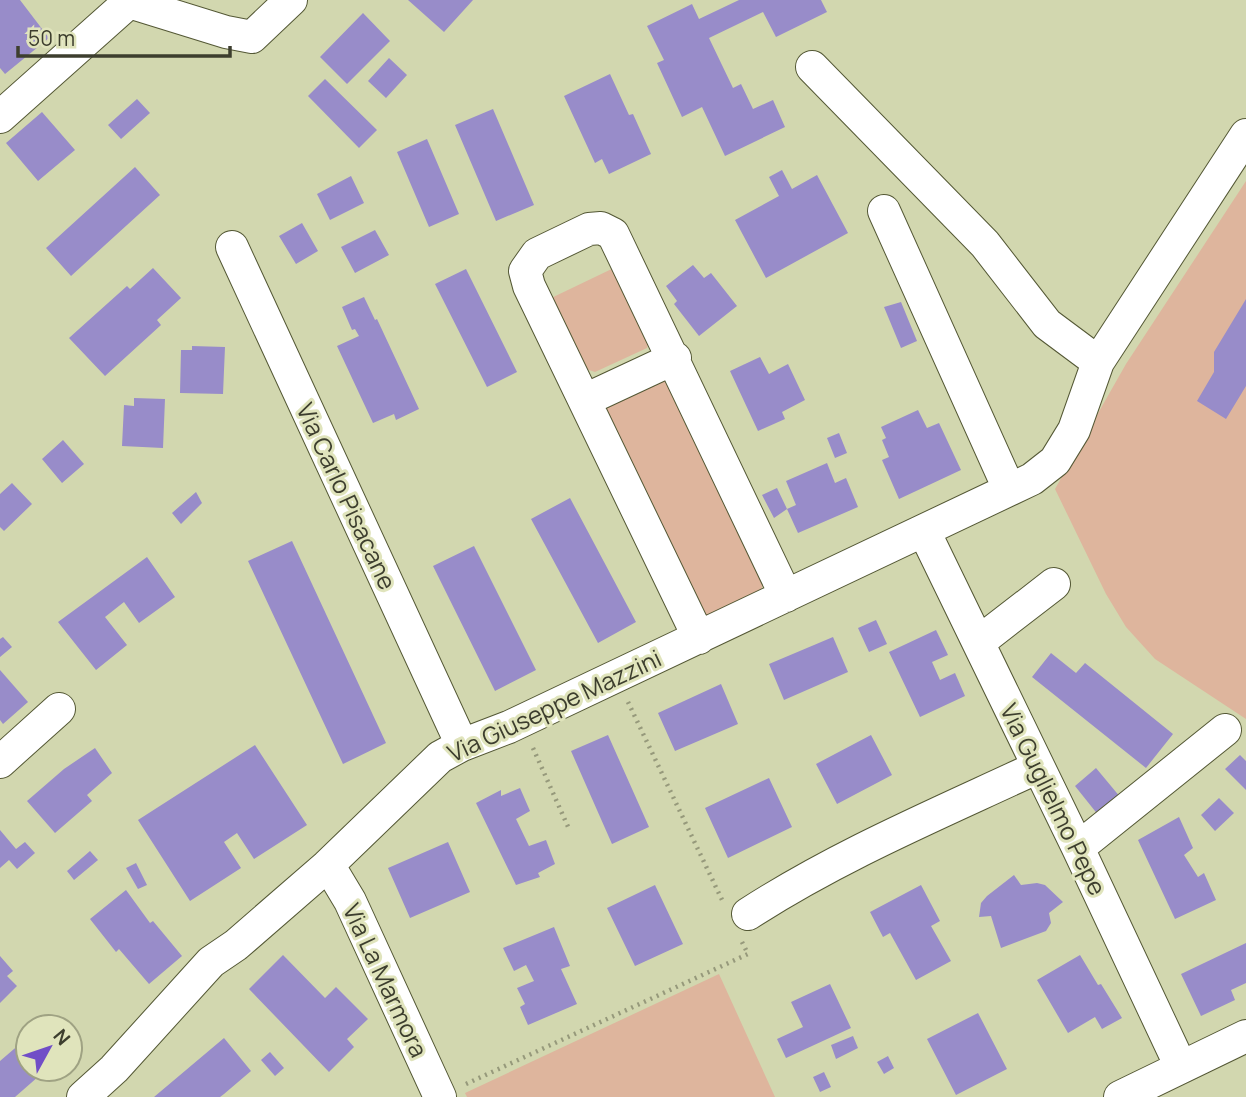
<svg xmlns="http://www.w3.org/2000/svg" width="1246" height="1097" viewBox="0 0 1246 1097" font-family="Manrope,sans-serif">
<rect width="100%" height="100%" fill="#d2d7af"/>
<path fill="#deb59d" d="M1246,181V719L1155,659L1126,627L1106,594L1055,489L1126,364Z
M620,265L652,333L647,348L595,372L577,366L545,301Z
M659,370L678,379L768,572L761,590L706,617L600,410Z
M719,974L775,1097H467L465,1093Z"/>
<path fill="#988cc9" d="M0,0H20L49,38L5,74L0,68Z
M408,0H473L444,32Z
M739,0H821L827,12L776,37L763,12L709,38L733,88L741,84L753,109L773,100L785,127L725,156L702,107L682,117L657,63L664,60L647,26L692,4L699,19Z
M363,13L390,41L347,84L320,57Z
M389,58L407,75L386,98L368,81Z
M610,74L629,115L633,114L651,154L609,174L602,159L595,163L564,96Z
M325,79L377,130L359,148L308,96Z
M137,99L150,113L121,139L108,125Z
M493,109L534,205L496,221L455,125Z
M42,112L75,150L38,181L6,143Z
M427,139L459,214L429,227L397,152Z
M135,167L160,195L71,276L46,248Z
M782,170L792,189L817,175L848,233L766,278L735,220L779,196L769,177Z
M351,176L364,203L330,220L317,194Z
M302,223L318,251L296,264L279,236Z
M375,230L389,255L355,273L341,247Z
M693,265L704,278L711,273L737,306L699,336L674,304L677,301L666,286Z
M153,268L181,298L157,320L161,325L105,376L69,338L127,286L130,289Z
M466,269L517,372L487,387L435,284Z
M364,297L375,320L377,319L419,409L396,420L394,414L373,423L337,346L359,336L355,329L352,330L342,307Z
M1246,299V386L1226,419L1197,401L1214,372V352Z
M901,302L917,341L901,348L884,307Z
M192,346L225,347L223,394L180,393L181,350H192Z
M760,357L769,374L788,364L805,400L782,412L785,419L758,431L730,371Z
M134,398L165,399L163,448L122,446L124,405L134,406Z
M918,410L927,428L939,423L961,470L899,499L882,460L889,457L882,440L886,438L881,427Z
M839,433L847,453L835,458L827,438Z
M63,440L84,464L62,483L42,459Z
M827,463L835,483L846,478L858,507L798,533L787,509L774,518L762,495L777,488L787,509L796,505L786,481Z
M12,483L32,504L4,531L0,527V494Z
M196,492L202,503L181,524L172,513Z
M570,498L636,622L598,643L531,519Z
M292,541L386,743L343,764L248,561Z
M474,546L536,670L495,691L433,566Z
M147,557L175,597L139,623L124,602L105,617L127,645L96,670L58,622Z
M876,620L887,644L869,652L858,628Z
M936,630L948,655L932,662L940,680L955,673L965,696L920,717L889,652Z
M3,637L12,647L0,657V639Z
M833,637L848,672L784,700L769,664Z
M1051,653L1076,673L1085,663L1173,734L1146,768L1032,677Z
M0,670L28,702L3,724L0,720Z
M721,684L738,724L675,751L658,713Z
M608,735L649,827L612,844L571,751Z
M871,735L892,775L837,804L816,764Z
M255,745L307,825L254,859L237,833L224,842L241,868L190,901L138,820Z
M95,748L112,773L87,795L92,801L55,833L27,801L64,769Z
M1240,755L1246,761V790L1225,769Z
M1096,768L1121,798L1099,816L1075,786Z
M769,778L792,827L728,858L705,808Z
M520,788L530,811L516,819L529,846L546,840L555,864L538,873L540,877L516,885L476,803L501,790V796Z
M1219,798L1234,813L1215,831L1201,815Z
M1179,817L1193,848L1184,855L1198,877L1204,873L1216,900L1175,919L1138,840Z
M0,830L16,849L25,842L35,853L17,869L9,860L0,868Z
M448,842L470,892L410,918L388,868Z
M90,851L98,860L74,880L67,871Z
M136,863L147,885L138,889L126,868Z
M1014,875L1021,885L1037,883L1045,885L1063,902L1049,913L1051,923L1046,931L1001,948L991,916L979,917L981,903L987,896Z
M655,885L683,944L635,966L607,908Z
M921,885L940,921L931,926L951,961L916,980L890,933L883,937L870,912Z
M126,890L150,923L153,921L182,956L149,984L119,949L116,952L90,919Z
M554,927L570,966L561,969L577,1004L528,1025L520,1007L525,1004L517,988L534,981L526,965L514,971L503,948Z
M1246,943V983L1231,990L1235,1000L1201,1016L1181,974Z
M283,955L325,998L336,987L368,1019L347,1039L354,1047L329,1072L249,989Z
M1080,955L1098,985L1101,984L1122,1018L1102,1029L1095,1017L1068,1033L1037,980Z
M0,956L13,971L7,976L17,986L0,1003Z
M830,984L851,1028L786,1058L777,1039L803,1027L791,1002Z
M978,1013L1007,1069L956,1095L927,1039Z
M853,1036L858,1048L836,1059L831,1045Z
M28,1037V1069H47L15,1097H0V1061Z
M224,1038L251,1071L224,1094L220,1097H154Z
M270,1052L284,1068L275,1076L261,1060Z
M888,1056L894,1068L884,1074L877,1062Z
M824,1072L831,1087L820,1092L813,1077Z"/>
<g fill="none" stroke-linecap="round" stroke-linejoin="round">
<defs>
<path id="minor" d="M129,2L226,32L252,37L291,0
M812,67L985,244L1047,324L1098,362
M0,117L129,2
M884,211L1009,489
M232,247L462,745
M585,400L675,358
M924,531L1078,848L1181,1067
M699,638L529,286L525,271L537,254L589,229L601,228L613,234L786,596
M977,640L988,635L1054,584
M0,762L59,709
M1078,848L1225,730
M327,866L335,876L350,901L440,1097
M748,914C839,855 940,813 1038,767
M83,1097L114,1069L211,962L236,945L327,866L440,757L462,745L509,727L1032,479L1055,461L1074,430L1098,362L1246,135
M1120,1097L1246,1036"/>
</defs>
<use href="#minor" stroke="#545835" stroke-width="34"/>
<path stroke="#96997b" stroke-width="4.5" stroke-dasharray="2 5" stroke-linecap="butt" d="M628,702L723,902
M533,748L569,829
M466,1084L748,954L742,942"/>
<use href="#minor" stroke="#fff" stroke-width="32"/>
</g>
<g text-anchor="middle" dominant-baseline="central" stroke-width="6" stroke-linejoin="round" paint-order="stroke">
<g font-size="24" fill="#3d3e2e" stroke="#e0e4bc">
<text transform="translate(347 496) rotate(65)">Via Carlo Pisacane</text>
<text transform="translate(554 705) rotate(-25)">Via Giuseppe Mazzini</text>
<text transform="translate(1054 799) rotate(64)">Via Guglielmo Pepe</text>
<text transform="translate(386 980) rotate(65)">Via La Marmora</text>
</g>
</g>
<g transform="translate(49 1048) rotate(50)"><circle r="33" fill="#e0e4bc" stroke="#9fa283" stroke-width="2"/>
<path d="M0-5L12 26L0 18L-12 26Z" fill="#714ec7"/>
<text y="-10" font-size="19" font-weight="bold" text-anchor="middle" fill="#3d3e2e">N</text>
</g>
<path d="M18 46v10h212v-10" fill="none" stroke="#3d3e2e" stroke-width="3.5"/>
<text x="28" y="46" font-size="21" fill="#3d3e2e" stroke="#e0e4bc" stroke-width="5" paint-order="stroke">50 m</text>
</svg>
